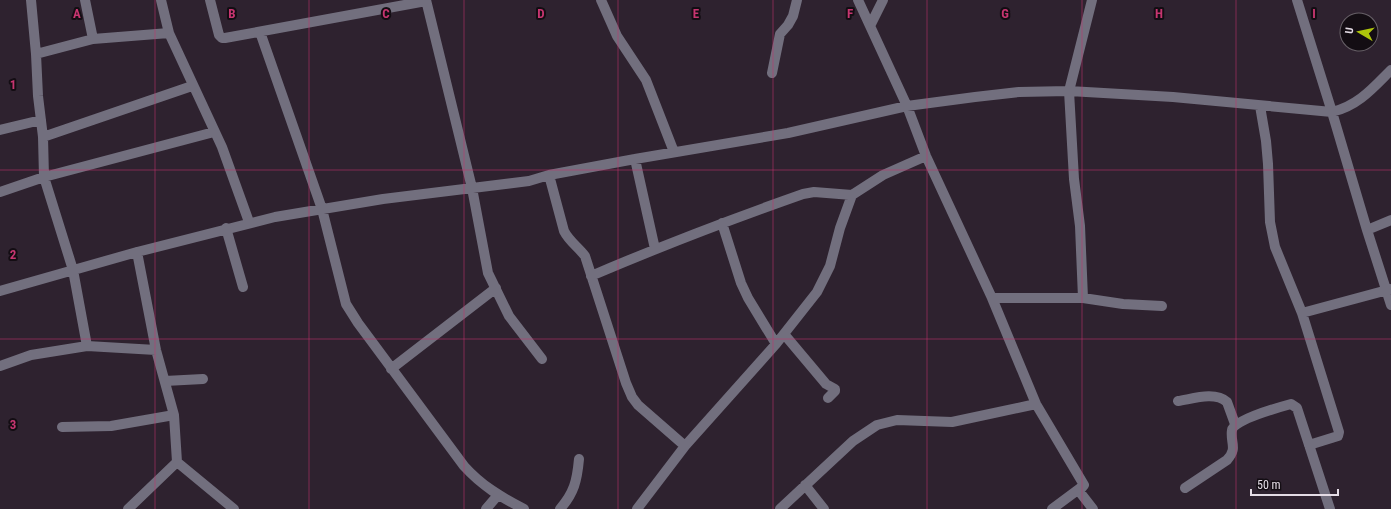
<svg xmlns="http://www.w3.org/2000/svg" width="1391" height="509" viewBox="0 0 1391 509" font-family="'Roboto Condensed',sans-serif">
<rect width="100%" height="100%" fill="#2e222f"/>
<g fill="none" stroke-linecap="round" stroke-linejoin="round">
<path stroke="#726f7e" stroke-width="10" d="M31,0L36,54L38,96L43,137L44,177L73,270L87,346
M85,0L93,39
M161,0L169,33L222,147L249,222
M210,0L219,35L222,38H225L426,1
M426,0L472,188L488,273L509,316L542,359
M601,0L617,36L646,80L674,152
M858,0L907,106L926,156L992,298L1036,404L1084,485L1079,491L1093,509
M1297,0L1332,112L1367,230L1391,305
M870,26L883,0
M260,32L322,209L346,304L358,323L464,466C482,486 501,497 524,509
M36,54L93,39L169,33
M772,73L780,34L788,25L793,16L797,0
M1260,106L1266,141L1268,164L1270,222L1275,247L1302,313L1339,432L1338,436L1309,445
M0,130L41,120
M43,137L192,86
M635,159L655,249
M549,175L564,231C569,241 578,247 585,256L626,383L632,397L638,405L685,446
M0,192L44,177L214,132
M722,223L741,283L748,298L776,344
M226,228L243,287
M1367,230L1391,220
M591,276C661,246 732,219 803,194L814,192L852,195
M0,291L137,252L275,217L383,199L529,181L549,175L635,159L788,133L907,106L975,97L1019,92L1069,91L1173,97L1332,112C1358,106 1373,88 1391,70
M992,298H1083L1123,304L1162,306
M1083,298L1080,226L1074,179L1069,91L1092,0
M1302,313L1391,289
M784,334L826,384L835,389V391L828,398
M0,366L31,355L87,346L156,350
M391,369L496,288
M165,381L203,379
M1178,401C1192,399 1215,391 1227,402L1235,424
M62,427L111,426L174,415
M177,462L234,509
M805,485L824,509
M1185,488L1227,460C1238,448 1230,443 1232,430C1233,420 1280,407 1291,404L1297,408L1330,509
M128,509L177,462L174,415L156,350L137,252
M486,509L498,495
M560,509C574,493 577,481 579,459
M637,509L685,446L776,344L817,292L830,266L840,228L852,195L883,175L926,156
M780,509L853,441L877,425L897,420L952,422L1036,404
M1052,509L1083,486"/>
</g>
<path fill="none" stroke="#c73570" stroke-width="1" stroke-opacity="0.55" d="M155,0V509M309,0V509M464,0V509M618,0V509M773,0V509M927,0V509M1082,0V509M1236,0V509M0,170H1391M0,339H1391"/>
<g font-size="13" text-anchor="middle" font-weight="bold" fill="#c73570" stroke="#130d13" stroke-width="4" stroke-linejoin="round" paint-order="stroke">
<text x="77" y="18">A</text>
<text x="232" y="18">B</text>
<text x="386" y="18">C</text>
<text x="541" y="18">D</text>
<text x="696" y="18">E</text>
<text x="850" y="18">F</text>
<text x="1005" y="18">G</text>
<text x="1159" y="18">H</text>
<text x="1314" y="18">I</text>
<text x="13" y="89">1</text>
<text x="13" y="259">2</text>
<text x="13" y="429">3</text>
</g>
<g transform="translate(1359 32) rotate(279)"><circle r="19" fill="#130d13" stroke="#676067"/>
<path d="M0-3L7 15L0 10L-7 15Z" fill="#aec60b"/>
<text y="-6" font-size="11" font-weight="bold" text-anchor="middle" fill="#e4dce5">U</text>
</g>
<path d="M1251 489v6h87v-6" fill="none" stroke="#e4dce5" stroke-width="2"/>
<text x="1257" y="489" font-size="12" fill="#e4dce5" stroke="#130d13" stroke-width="3" paint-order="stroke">50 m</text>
</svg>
